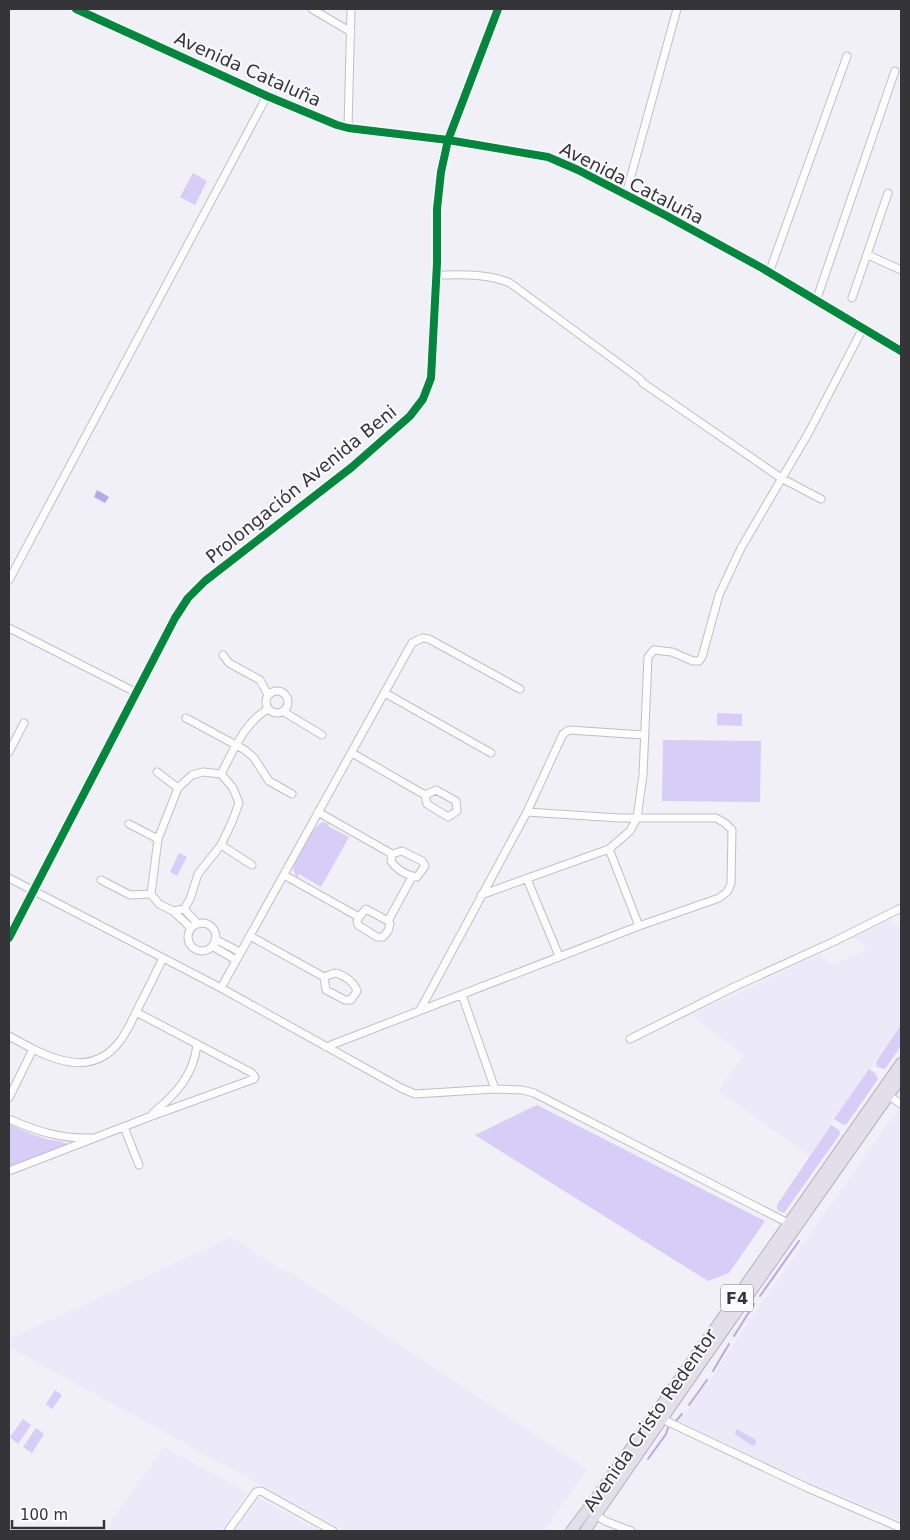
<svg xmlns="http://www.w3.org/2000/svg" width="910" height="1540" viewBox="0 0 910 1540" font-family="'DejaVu Sans',sans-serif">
<rect width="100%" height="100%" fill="#f0f0f6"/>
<path fill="#ece9f8" d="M889,920L901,928V1025L834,1119L810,1156L718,1091L744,1055L691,1015L820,954L832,965L867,949L853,937Z
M901,1102V1521L810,1483L679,1422L717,1370L747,1324L898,1109Z
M232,1237L282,1270L294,1275L587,1469L544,1531H345L9,1347V1339Z
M164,1447L248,1493L221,1531H104Z
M257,1498L260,1499L320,1531H234Z"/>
<path fill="#d7cdf7" d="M193,173L207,181L195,205L180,197Z
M717,713L742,714V726L717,725Z
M663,740L761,741L760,802L662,801Z
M323,822L329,824L328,826L349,837L321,887L299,874L297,878L293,870C295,859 312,826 323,822Z
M179,853L187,857L177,876L170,872Z
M901,1025V1046L885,1069L877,1067L876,1062Z
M869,1069L875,1073L878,1079L846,1125L842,1124L834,1119Z
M537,1105L765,1221L729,1273L708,1281L475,1135Z
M9,1124C21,1130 33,1135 46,1139C54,1141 63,1140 69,1145L9,1169Z
M831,1125L839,1130L840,1134L784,1213L777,1210V1205Z
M55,1390L62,1395L52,1409L46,1404Z
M23,1419L31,1425L18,1444L10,1437Z
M36,1428L44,1434L32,1453L23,1447Z
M737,1429L756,1440V1444L753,1446L736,1435L735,1433Z"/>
<path fill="#b9a8e7" d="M97,490L109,497L105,503L94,497Z"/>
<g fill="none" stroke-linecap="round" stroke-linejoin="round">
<path stroke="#b9a8e7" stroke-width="2" d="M760,1296L799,1241
M734,1336L754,1304
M713,1371L729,1344
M689,1405L707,1380
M676,1421L682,1414
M648,1459L666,1434L668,1428"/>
<defs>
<path id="minor" d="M76,9L267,96L337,125L348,128L448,140L548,157L578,170L665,215L762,268L901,351
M312,9L351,32
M348,128L351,9
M626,194L677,9
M868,255L901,270
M769,273L847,56
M436,275C462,275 487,273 510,283L640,379L643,383L781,478L821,499
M852,298L888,193
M816,301L895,71
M9,580L267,96
M9,628L137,693
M223,655L229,663L260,680L268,695
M266 702a11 11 0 1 1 22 0a11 11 0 1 1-22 0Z
M385,693L491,753
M284,712L322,735
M186,718L245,750L254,758L269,781L292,794
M9,752L24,723
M352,753L425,795L427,804L448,817L457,811L456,801L436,790L425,795
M157,772L178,788
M318,812L392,854L402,851L422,861L425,866L417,877C407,876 396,869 391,861L392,854
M129,824L158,839
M221,845L252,865
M609,849L639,926
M284,875L359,917L357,921L358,925L377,937H383L388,931L390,924L388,921L412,877
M9,878L221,988L401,1088L415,1094L495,1089L522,1090L534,1093L790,1224
M527,879L559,956
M101,880L130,895L151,894
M481,895L609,849L630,831L637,818L643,775L648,657L654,650L672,652L693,661H699L702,657L719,595L741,548L809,432L863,328
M184,909L198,924
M173,911L184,909L190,899L198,874L221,845L232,822L239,803L233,788L221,774
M359,917L366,909L388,921
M188 937a14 14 0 1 1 28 0a14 14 0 1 1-28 0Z
M191,928L173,911L159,904L151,894L158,839L178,788L192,775L203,772L221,774C233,751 245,722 268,709
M250,936L324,977L326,990L345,1000H351L357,991C355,983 344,975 336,973C332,973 328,976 324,977
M9,938L175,618L188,598L205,581L352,467L410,416L423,399L431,378L437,263V209L441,172L448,140L498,9
M215,939L240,952
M212,946L236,960
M221,988L412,643L422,638L429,639L520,689
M462,995L495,1089
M420,1010L527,812L563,734L569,730L644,735
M9,1036L33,1049
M630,1039L734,987L835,941L901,908
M326,1047L639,926L719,898L727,892L731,884L732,830L725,823L716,818H619L527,812
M889,1096L901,1104
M9,1098L33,1049C63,1064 96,1073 120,1041C126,1033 131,1023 135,1014C145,995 154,977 163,958
M153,1113C176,1094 194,1075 197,1044
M9,1119C36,1131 61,1139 91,1138
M124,1127L139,1165
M9,1171L149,1117L254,1079L255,1077L252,1073L136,1012
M662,1419L808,1488L901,1528
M596,1515L605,1521L631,1531
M228,1531L256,1492L261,1491L333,1531"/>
<path id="highway" d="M571,1531L596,1498L901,1063
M585,1531L703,1360L901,1078"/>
</defs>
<use href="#minor" stroke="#c0bfc4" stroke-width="9"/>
<use href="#highway" stroke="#b5b2c0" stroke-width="12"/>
<use href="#minor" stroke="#fdfdfe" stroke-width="7"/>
<use href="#highway" stroke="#e2dfea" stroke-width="10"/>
<defs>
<path id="cycleway" d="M76,9L267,96L337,125L348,128L448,140L548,157L578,170L665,215L762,268L901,351
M9,938L175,618L188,598L205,581L352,467L410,416L423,399L431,378L437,263V209L441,172L448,140L498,9"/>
</defs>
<use href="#cycleway" stroke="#fbfbfd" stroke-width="11"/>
<use href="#cycleway" stroke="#00873e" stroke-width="8"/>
</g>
<g text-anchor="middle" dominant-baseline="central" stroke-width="4" stroke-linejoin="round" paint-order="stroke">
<rect fill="#fbfbfd" stroke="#707074" stroke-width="1" x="721" y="1284.5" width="32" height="27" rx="4"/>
<g font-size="16" font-weight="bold" fill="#353439">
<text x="737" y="1298">F4</text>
</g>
<g font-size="18" fill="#353439" stroke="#fbfbfd">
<text transform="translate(248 69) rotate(24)">Avenida Cataluña</text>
<text transform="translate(632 183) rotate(27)">Avenida Cataluña</text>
<text transform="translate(301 484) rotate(-39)">Prolongación Avenida Beni</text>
<text transform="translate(650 1420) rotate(-55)">Avenida Cristo Redentor</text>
</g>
</g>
<rect width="910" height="1540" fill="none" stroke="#353439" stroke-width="20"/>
<path d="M12 1520v8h92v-8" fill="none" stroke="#353439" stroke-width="2.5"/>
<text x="20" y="1520" font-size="15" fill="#353439" stroke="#fbfbfd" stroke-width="4" paint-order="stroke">100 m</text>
</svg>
